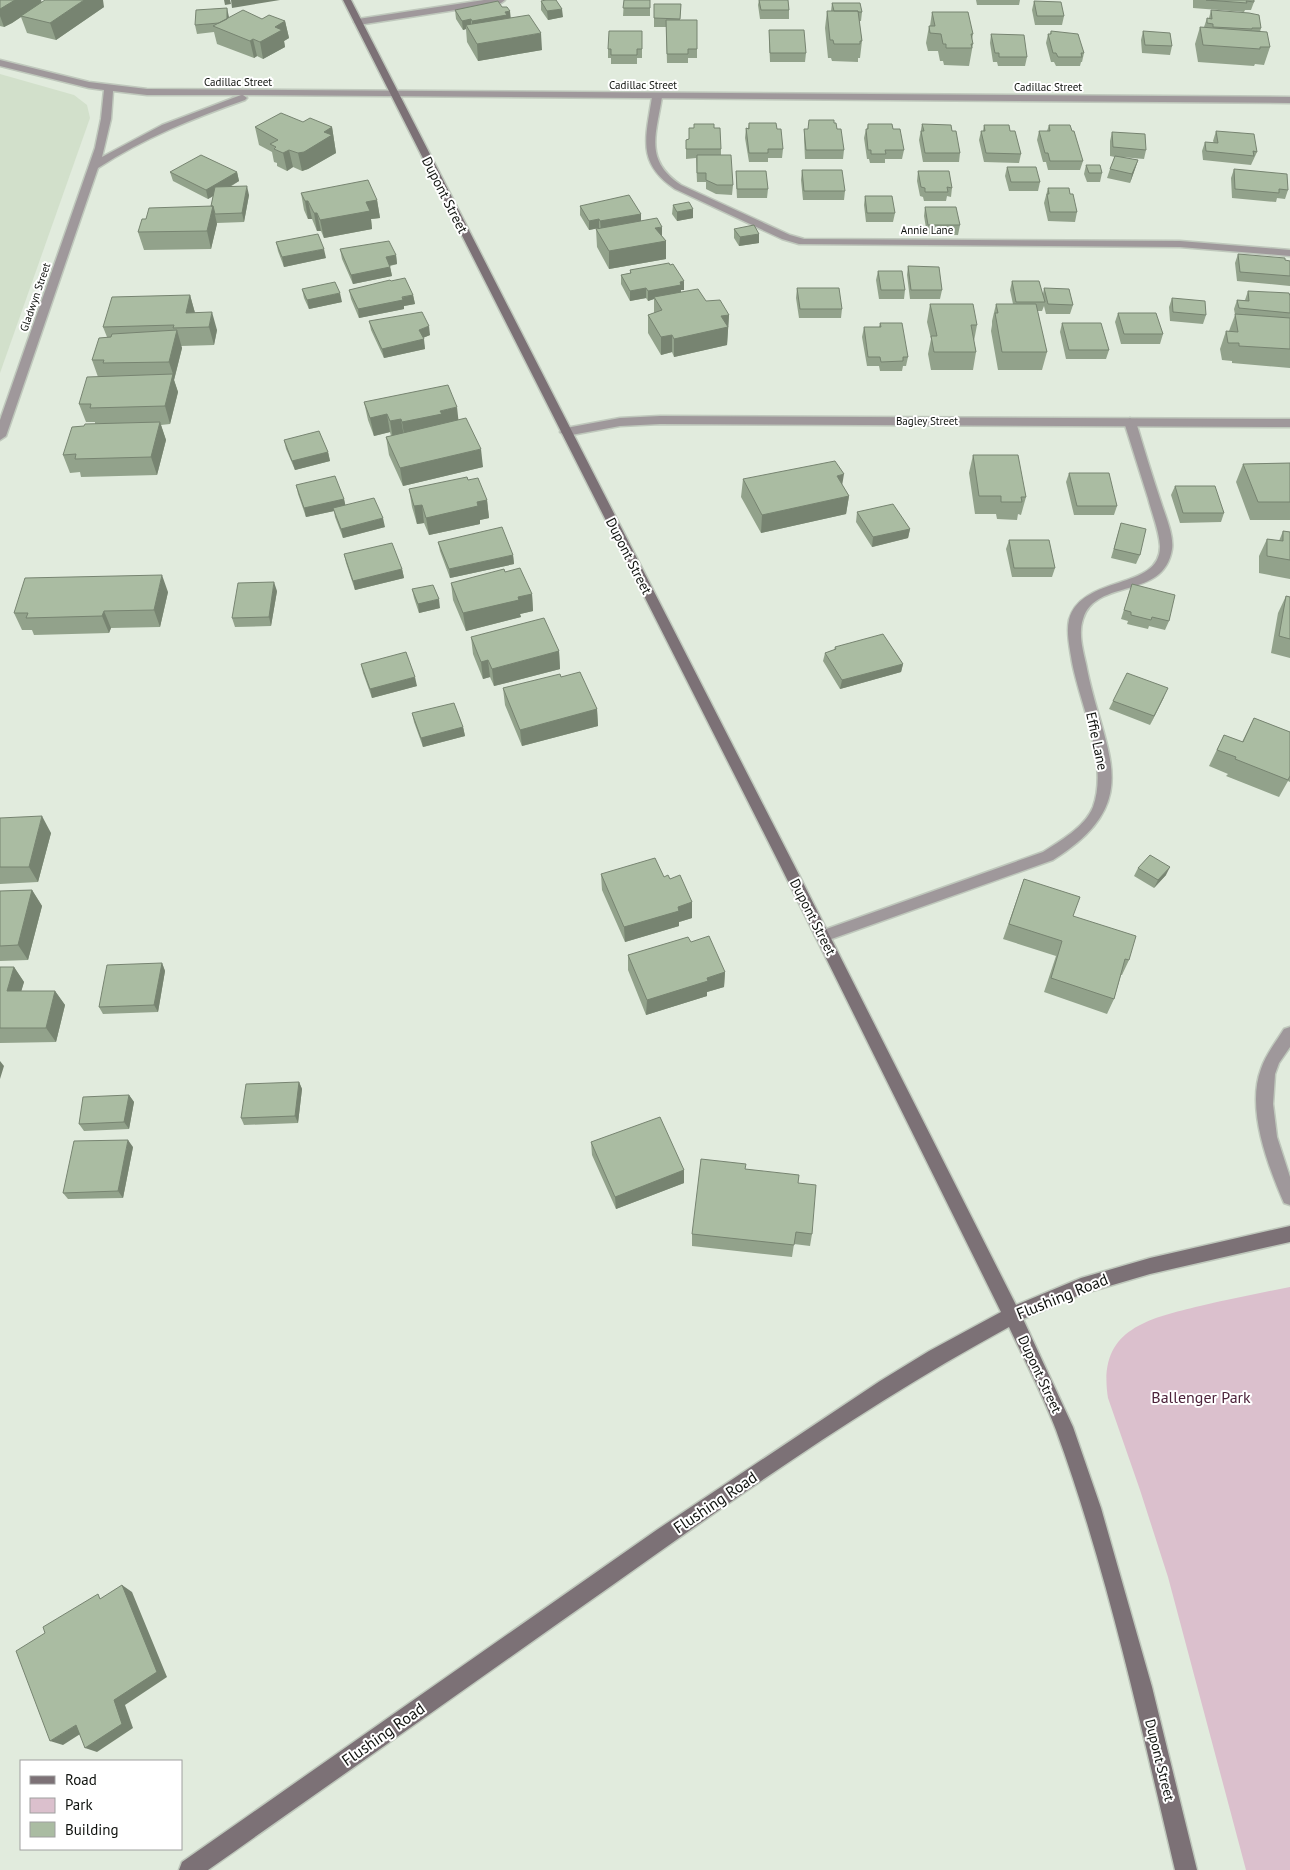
<svg xmlns="http://www.w3.org/2000/svg" width="1290" height="1870" viewBox="0 0 1290 1870" font-family="'PT Sans',sans-serif">
<rect width="100%" height="100%" fill="#e1ebdd"/>
<path fill="#d2e0cb" d="M0,74L74,95L87,105L90,118L0,373Z"/>
<path fill="#dbc0cd" d="M1290,1287V1870H1246L1168,1577L1140,1490L1108,1398C1097,1330 1146,1319 1200,1306C1230,1299 1260,1293 1290,1287Z"/>
<g fill="none" stroke-linecap="round" stroke-linejoin="round">
<defs>
<path id="lane" d="M484,0H505L501,3L358,25L354,22L358,19Z
M657,94L662,97C656,135 644,160 681,185L790,235L804,239L1180,241L1290,250V256L1180,247L799,244L782,239L675,189C636,163 646,137 652,97Z
M1130,418L1136,422C1144,449 1152,475 1161,502C1165,515 1174,535 1172,549C1164,601 1096,577 1083,619C1078,633 1083,651 1086,664C1102,751 1149,800 1053,860L823,942L818,940L815,936L818,932L1043,852C1060,841 1085,827 1093,807C1109,763 1080,705 1072,662C1070,649 1066,633 1069,620C1081,574 1161,591 1160,546C1159,530 1152,514 1148,498C1140,473 1132,447 1124,422Z"/>
<path id="street" d="M0,60L89,82L147,89L1290,97V103L243,95L247,98L245,100C194,118 144,138 98,168L6,436L0,440V420L95,148L101,119L104,90L89,88L0,66ZM113,91L147,95H241L162,125L102,157L111,119Z
M660,416L1290,419V427L660,424L620,426L566,436L560,432L566,428L620,418Z
M1290,1027V1047L1279,1063L1275,1074L1273,1104L1277,1137L1290,1177V1205L1284,1203C1268,1166 1246,1109 1261,1069C1266,1054 1276,1042 1284,1029Z"/>
<path id="secondary" d="M343,0H351L793,863L1016,1305L1081,1278L1150,1258L1290,1226V1242L1150,1274L1082,1294L1023,1319L1073,1427L1101,1508L1152,1687L1197,1870H1175C1140,1723 1108,1573 1056,1430C1043,1395 1025,1361 1009,1327C871,1402 742,1493 614,1584C479,1679 343,1775 208,1870H179L182,1862L658,1529L880,1381L929,1351L1001,1312L779,863Z"/>
</defs>
<use href="#lane" stroke="#bfc8bc" stroke-width="3"/>
<use href="#street" stroke="#bfc8bc" stroke-width="3"/>
<use href="#secondary" stroke="#bfc8bc" stroke-width="3"/>
<use href="#lane" fill="#9f989b" fill-rule="evenodd"/>
<use href="#street" fill="#9f989b" fill-rule="evenodd"/>
<use href="#secondary" fill="#7c7176" fill-rule="evenodd"/>
</g>
<path fill="#92a28b" d="M0,0H41V2L104,7L56,40L27,33L21,17L12,23L4,27L0,26Z
M624,0H650V16H623Z
M759,0H788L789,10V19H760L758,5Z
M976,0H1020L1019,5H977Z
M1193,0H1254V2L1251,10H1245L1244,12L1193,8Z
M541,1L563,17L548,20L541,10Z
M1034,1L1064,16L1062,25H1035L1032,10Z
M832,3L862,12L861,21H859L862,41L860,58H858V62L832,61L831,58H828L825,28L827,11H831Z
M654,4H681L680,20H697V58H688V63H667L666,27H654Z
M502,7L510,11V18L542,50L478,61L467,42L466,29L463,30L456,19L455,10Z
M1211,10L1261,28L1260,32L1270,47L1264,65L1255,64L1254,66L1198,62L1195,44L1200,27H1204L1207,18H1209Z
M932,12L973,34L972,40L973,44L969,66L944,65L943,61H940L938,51H928L926,43L929,26H930Z
M262,19L285,21L289,38L284,41L285,47L263,59L257,56L254,58L217,44L214,32L197,34L195,25Z
M769,30L806,53L805,62H770L769,39Z
M642,31V58H637V64H611V58H608V49Z
M1051,31L1084,53L1082,62H1081L1080,66H1056L1054,62H1051L1046,43L1048,34H1050Z
M1143,31L1172,46L1170,55L1142,53L1141,40Z
M991,34L1027,57L1025,66H998L997,62H993L990,43Z
M303,122L332,127L336,153L308,169L302,171L293,167L287,171L277,166V163L274,162L272,152L259,145L255,127Z
M749,123L777,129L783,149L782,158H768V162H749L745,138L746,128L748,129Z
M834,123L844,150L843,159H805L804,138V129H808Z
M868,124L893,129L904,150L902,159H885V163H870L869,159H867L864,138L866,129H867Z
M922,124L952,131L960,153L959,162H923L919,140Z
M984,125L1010,131L1021,154L1019,163L984,162L979,140L981,131H983Z
M1049,125L1083,161L1080,170H1048L1046,162H1043L1037,140L1039,131H1047Z
M714,128L721,149V155L733,185L732,195L716,194L706,189V182H697L696,158L686,159V140L689,139Z
M1216,131L1257,152L1251,165L1203,160L1202,151L1205,142L1214,143L1213,141Z
M1112,132L1146,150L1144,159L1121,157L1138,160L1135,169L1130,183L1107,178L1110,169L1115,157L1110,156V141Z
M1086,165L1102,173L1100,182H1087L1084,174Z
M1007,167L1040,182L1038,191H1009L1005,176Z
M1234,169L1288,190L1285,199L1277,198L1276,202L1232,198L1231,178Z
M802,170L845,191L844,200H803L801,180Z
M736,171L768,189L767,198H737L736,180Z
M918,171L952,188L951,197L947,196L946,201H924L923,197L920,196L917,181Z
M170,172H237L239,181L230,187L249,195L244,222L217,223L211,249L144,250L138,232L146,219L211,206L213,196L208,199L173,181Z
M1048,188L1070,194L1077,212L1075,222L1048,221L1044,203Z
M301,193L377,200L380,218L371,219L372,229L324,238L321,231H317L312,219H308L304,210Z
M865,196L895,213L893,222H866L864,205Z
M673,205L693,218L677,221L672,214Z
M580,206L641,214V221L662,236L666,241V259L609,269L597,247L596,229L599,228L589,230L580,215Z
M925,207L960,225L958,235L927,234L924,216Z
M734,229L759,234V243L739,246L734,238Z
M276,242L326,258L284,267L278,251Z
M340,249L396,255L397,264L390,266L392,276L353,284L342,259Z
M1238,254L1290,261V286L1237,281L1235,263Z
M908,266L942,290L940,299H910L907,275Z
M630,270L684,290H681V292L706,301L729,315L727,345L674,357L672,352L661,355L648,333V315L654,313V299L648,301L646,298L630,301L621,284V275L630,273Z
M878,271L905,290L904,299H879L876,280Z
M391,281L413,295L415,304L404,306V309L359,318L351,299L349,290Z
M1012,281L1043,294L1044,288L1073,305L1070,314H1046L1044,306L1042,311H1037L1047,352L1042,370H998L991,331L992,325V321L996,304H1013L1010,290Z
M797,288L842,309L841,318H799L796,298Z
M302,289L342,302L309,309L304,298Z
M1248,291L1290,296V368L1232,363V361L1222,360L1220,349L1226,331H1229L1235,315L1234,309L1237,300H1245Z
M190,295L195,313L217,330L214,345L181,346L182,348L174,380L178,392L170,424L161,425L166,440L157,475L81,477L80,472L70,473L63,455L84,426L95,424V422H86L79,404L98,377L92,360L107,337L103,327Z
M1172,298L1206,315L1203,324L1170,321L1169,307Z
M930,304L977,325L974,341L976,352L973,370H931L928,354L931,339L927,322Z
M1118,313L1163,334L1160,344H1121L1115,322Z
M369,321L430,335L423,338L425,349L384,358L371,330Z
M880,323L908,357L906,366H903L902,371H880L879,366H867L862,337L864,327H879Z
M1062,323L1109,350L1106,359H1066L1060,332Z
M364,402L459,420L483,467L403,486L389,455L386,437L391,436L390,432L374,436L368,420Z
M284,440L328,452L330,461L295,470L286,449Z
M973,455L1026,497L1021,515L1018,514L1017,520L997,519L996,514H975L969,473Z
M1290,463V520H1250L1236,482L1243,464Z
M1069,473L1117,506L1114,515H1074L1066,482Z
M743,479L842,485L849,496L846,514L761,533L741,497Z
M468,480L487,500L489,518L480,520V524L429,535L424,523L417,524L412,507L409,489Z
M296,485L344,499L345,505L385,527L343,538L335,517L334,511L306,517L298,494Z
M1175,486L1224,513L1221,522L1180,523L1171,495Z
M857,512L910,529L908,538L872,547L856,522Z
M1121,523L1140,555L1136,564L1111,558Z
M1283,531L1290,532V579L1259,573V556L1267,539L1279,541Z
M1009,540L1055,568L1052,577H1012L1006,549Z
M438,542L513,555L514,564L450,578L440,551Z
M344,554L402,569L404,578L355,590L346,563Z
M505,572L532,594L533,611L520,614L521,617L466,631L453,600L451,583Z
M1132,584L1169,621L1165,630L1149,626L1148,629L1127,624L1128,621L1121,619Z
M412,589L440,608L419,613L414,598Z
M277,591L271,626L235,627L232,618Z
M168,592L160,627L111,628L109,633L34,635L32,630H22L14,613Z
M1286,596L1290,597V658L1271,653L1278,613Z
M471,637L559,651L560,669L494,686L490,677L483,679L473,654Z
M835,647L903,664L901,672L840,689L823,661L825,653L834,650Z
M361,664L417,686L372,698L363,673Z
M561,677L597,709L598,726L522,746L505,705L503,688Z
M1164,697L1150,725L1109,709L1113,701Z
M412,713L463,727L465,736L423,747L414,722Z
M1254,718L1290,732V782L1288,781L1279,797L1226,776L1228,774L1209,766L1224,735L1242,742Z
M0,818L51,833L38,882L0,884Z
M1138,868L1166,875L1154,888L1134,876Z
M601,874L664,877L670,879L692,902V918L679,922V926L625,942L602,890Z
M1024,879L1073,916L1129,960L1122,975H1121L1114,999L1107,1014L1044,992L1056,956L1003,939Z
M32,890L42,906L28,960L0,961V891Z
M691,942L725,972L724,987L707,992V996L646,1015L628,970V955Z
M162,963L165,971L158,1012L103,1014L99,1007Z
M0,967H14L24,982L21,991H55L65,1005L56,1042L0,1043Z
M299,1082L302,1089L298,1123L244,1125L241,1118Z
M129,1095L134,1102L129,1129L84,1131L79,1124Z
M591,1142L684,1170V1183L616,1209L592,1155Z
M133,1147L123,1198L68,1199L63,1193Z
M745,1169L798,1183L812,1234L810,1246L794,1244L792,1257L692,1246V1234Z"/>
<path fill="#778471" d="M15,0H41L42,3L12,23L4,27L0,16V9Z
M84,0H103L104,7L56,40L50,23Z
M224,0H230L231,4L225,5Z
M231,0H280L232,8Z
M227,8L229,17V31L227,23Z
M562,9L563,17L548,20L547,11Z
M510,11L511,20L472,30V21Z
M471,19V28L466,25V29L463,30L462,21Z
M285,21L289,38L284,41L285,47L263,59L260,42L275,27Z
M541,33L542,50L478,61L477,44Z
M253,39L257,56L254,58L250,41Z
M332,127L336,153L308,169L302,171L298,153L324,132Z
M289,150L293,167L287,171L283,153Z
M1138,160L1135,169L1130,183L1132,174Z
M237,172L239,181L208,199L206,190Z
M247,186L249,195L244,222L242,213Z
M377,200L380,218L371,219L372,229L324,238L320,220L366,202Z
M305,201H308L312,219H308Z
M213,206L217,224L211,249L207,231Z
M693,209V218L677,221V212Z
M314,213H317L321,231H317Z
M641,214V223L601,230L600,221Z
M599,219V228L589,230V221Z
M662,227V241H666V259L609,269V251L655,228Z
M759,234V243L739,246L740,237Z
M324,249L326,258L284,267L282,257Z
M396,255L397,264L387,266L386,257Z
M390,267L392,276L353,284L351,275Z
M684,281V290H681V294L654,297V299L648,301V291Z
M646,288V298L630,301V291Z
M340,293L342,302L309,309L307,300Z
M190,295L195,313H186Z
M413,295L415,304L404,306V309L359,318L358,309Z
M212,312L217,330L214,345L209,327Z
M729,315L727,345L674,357V339L721,316Z
M429,326L430,335L420,339L419,330Z
M177,330L182,348L174,380L178,392L170,424L165,406L173,374L169,362Z
M672,335V352L661,355V337Z
M424,339L425,349L384,358L382,349Z
M457,407L459,425L405,440L402,422L440,411Z
M387,414L390,432L374,436L370,418Z
M401,419L404,437L393,439L390,421Z
M160,422L166,440L157,475L151,457Z
M481,449L483,467L403,486L400,468Z
M328,452L330,461L295,470L292,461Z
M844,474L841,492L837,476Z
M849,496L846,514L761,533L762,515Z
M344,499L346,508H333L334,511L306,517L304,508Z
M487,500L489,518L480,520V524L429,535L426,518L477,502Z
M422,505L424,523L417,524L414,506Z
M383,518L385,527L343,538L341,529Z
M910,529L908,538L872,547L873,537Z
M513,555L514,564L450,578L449,569Z
M402,569L404,578L355,590L353,581Z
M162,575L168,592L160,627L154,610Z
M274,582L277,591L271,626L269,617Z
M532,594L533,611L520,614L521,617L466,631L463,613L518,597Z
M439,599L440,608L419,613L418,604Z
M104,611L111,628L109,633L102,616Z
M559,651L560,669L494,686L492,669Z
M488,660L490,677L483,679L481,662Z
M903,664L901,672L840,689L842,680Z
M415,677L417,686L372,698L370,689Z
M1168,688L1164,697L1150,725L1154,716Z
M597,709L598,726L522,746L520,730Z
M463,727L465,736L423,747L421,738Z
M42,816L51,833L38,882L29,867Z
M1170,867L1166,875L1154,888L1158,880Z
M32,890L42,906L28,960L18,945Z
M692,902V918L679,922V926L625,942L624,927L678,907Z
M162,963L165,971L158,1012L154,1005Z
M14,967L24,982L17,1006L7,991Z
M725,972L724,987L707,992V996L646,1015L647,1000L707,978Z
M55,991L65,1005L56,1042L46,1028Z
M0,1061L4,1066L0,1079Z
M299,1082L302,1089L298,1123L295,1116Z
M129,1095L134,1102L129,1129L124,1122Z
M128,1140L133,1147L123,1198L118,1191Z
M684,1170V1183L616,1209L615,1197Z
M122,1585L132,1592L167,1677L125,1705L133,1728L97,1752L85,1748Z
M76,1725L88,1729L63,1745L50,1741Z"/>
<path fill="#aabca2" stroke="#778471" d="M0,0H15L0,9Z
M45,0H84L50,23L21,16Z
M546,0H556L562,9L547,11L541,1Z
M624,0H650V8H623Z
M759,0H788L789,10H761Z
M1206,0H1254V2L1246,1L1247,3Z
M498,1L502,7H507L510,11L505,12L507,15L472,21L471,19L462,21L455,10Z
M1034,1L1061,2L1064,16H1037Z
M832,3H860L862,12H858V11H834Z
M654,4H681L680,19L654,18Z
M227,8V19L219,23L195,25L196,10Z
M243,10L262,19L269,15L285,21L275,27L282,30L260,42L253,39L250,41L213,26Z
M1211,10L1249,13L1259,15L1261,28H1252V29L1213,27V24L1207,23V18L1212,19Z
M827,11H858L862,41H860V44H834L833,40H830Z
M932,12H968L973,34H971L973,44H971L972,48H946V44H943L941,34L930,33L929,26H935Z
M529,15L541,33L477,44L466,25Z
M666,20H697V49H688V54H667Z
M1200,27L1267,32L1270,47H1260V49L1203,45Z
M769,30H804L806,53H770Z
M609,31H642V49H637V55H611V49H608Z
M1051,31L1078,34L1084,53H1081L1082,57H1058L1056,53H1053L1048,34H1051Z
M1143,31L1170,33L1172,46L1145,45Z
M991,34L1024,35L1027,57H999V53H995Z
M281,113L303,122L310,118L332,127L324,132L332,135L304,152L298,153L289,150L283,153L274,149L276,147L270,144L278,140L255,127Z
M809,120H834V123H836L837,129H841L844,150H806L804,129H808Z
M749,123H776L777,129H781L783,149H768V153H749L746,128L749,129Z
M694,124H714V128H720L721,149H686V140L689,139V128H694Z
M868,124H892L893,129H900L904,150H885L886,154H871V150H868L866,129H868Z
M922,124L951,125L952,131H956L960,153H925L921,131H924Z
M984,125H1009L1010,131H1015L1021,154L986,153L981,131H985Z
M1049,125H1070L1072,131H1074L1083,161H1050L1048,153H1045L1039,131H1050Z
M1216,131L1254,134L1257,152L1253,151L1254,156L1206,151L1205,142L1218,143Z
M1112,132L1145,134L1146,150L1113,147Z
M201,155L237,172L206,190L170,172Z
M697,155H731L733,185H717L706,180V173H697Z
M1115,156L1138,160L1132,174L1110,169Z
M1086,165H1100L1102,173H1089Z
M1007,167H1036L1040,182H1011Z
M1234,169L1287,174L1288,190L1279,189V193L1235,189Z
M802,170H842L845,191H804Z
M736,171H766L768,189H737Z
M918,171H949L952,188L947,187L948,192H925V188L921,187Z
M368,180L377,200L366,202L370,211L320,220L317,213H314L308,201H305L301,193Z
M247,186L242,213L215,214L213,206H211L215,187Z
M1048,188H1069L1070,194H1073L1077,212H1050L1047,194H1049Z
M629,195L641,214L600,221L599,219L589,221L580,206Z
M865,196H892L895,213H867Z
M689,202L693,209L677,212L673,205Z
M213,206L207,231L138,232L142,219H146L149,208Z
M925,207H956L960,225H928Z
M657,218L662,227L655,228L666,241L609,251L596,229Z
M754,225L759,234L740,237L734,229Z
M318,234L324,249L282,257L276,242Z
M389,241L396,255L386,257L390,267L351,275L340,249Z
M1238,254L1285,258V260L1290,261V276L1240,272Z
M669,263L670,265L673,264L684,281L680,282L681,285L648,291L646,288L630,291L621,275L631,273L630,270Z
M908,266L939,267L942,290H911Z
M878,271H902L905,290H881Z
M405,278L413,295L402,297L403,300L358,309L349,290L390,280L391,281Z
M1012,281H1039L1045,302H1016Z
M335,282L340,293L307,300L302,289Z
M797,288H839L842,309H800Z
M1044,288L1069,289L1073,305L1048,304Z
M698,289L706,301L720,300L729,315L721,316L728,327L674,339L672,335L661,337L648,315L662,310L654,297Z
M1248,291L1289,293L1290,296V313L1239,308L1237,300L1249,301Z
M190,295L186,313L212,312L209,327L173,328L174,325L103,327L112,297Z
M1172,298L1205,301L1206,315L1173,312Z
M930,304H973L977,325H971L976,352H934L931,336H937Z
M996,304H1036L1047,352H1002L995,313H998Z
M422,312L429,326L419,330L424,339L382,349L369,321Z
M1118,313H1156L1163,334H1124Z
M1235,314L1290,318V349L1239,346V343H1228L1226,331L1238,332Z
M880,323H902L908,357H903V361L881,362L880,357H868L864,327H881Z
M1062,323H1101L1109,350H1069Z
M177,330L169,362L103,363L104,360H92L99,338L111,337L112,334Z
M173,374L165,406L90,408L91,404H79L87,377Z
M448,385L457,407L440,411L442,414L402,422L401,419L390,421L387,414L370,418L364,402Z
M466,418L481,449L400,468L386,437Z
M160,422L151,457L75,459L76,454L63,455L72,427L84,426L85,424Z
M319,431L328,452L292,461L284,440Z
M973,455H1018L1026,497H1021L1022,502H1001V496H979Z
M835,461L844,474L837,476L849,496L762,515L743,479Z
M1290,463V502H1258L1243,464Z
M1069,473H1109L1117,506H1077Z
M335,476L344,499L304,508L296,485Z
M467,477L468,480L478,478L487,500L477,502L478,506L426,518L422,505L414,506L409,489Z
M1175,486H1215L1224,513H1183Z
M374,498L383,518L341,529L333,508Z
M893,504L910,529L873,537L857,512Z
M1121,523L1146,529L1140,555L1114,549Z
M502,527L513,555L449,569L438,542Z
M1283,531L1290,532V560L1267,556V539L1283,541Z
M1009,540H1049L1055,568H1014Z
M392,543L402,569L353,581L344,554Z
M520,568L532,594L518,597L519,600L463,613L451,583L504,569L505,572Z
M162,575L154,610L104,611L102,616L26,618L28,613H14L25,578Z
M274,582L269,617L232,618L238,583Z
M1132,584L1175,595L1169,621L1152,617L1151,620L1131,615V612L1124,610Z
M433,585L439,599L418,604L412,589Z
M1286,596L1290,597V639L1279,636Z
M544,618L559,651L492,669L488,660L481,662L471,637Z
M883,634L903,664L842,680L825,653L836,649L835,647Z
M406,652L415,677L370,689L361,664Z
M580,672L597,709L520,730L503,688L560,674L561,677Z
M1127,673L1168,688L1154,716L1113,701Z
M454,703L463,727L421,738L412,713Z
M1254,718L1290,732V776L1288,780L1235,759L1236,757L1217,750L1224,735L1243,742Z
M42,816L29,867H0V818Z
M1150,855L1170,867L1158,880L1138,868Z
M655,858L664,877L668,875L670,879L680,875L692,902L678,907L679,911L624,927L601,874Z
M1024,879L1080,897L1073,916L1136,936L1129,960L1125,959L1114,999L1051,978L1062,941L1009,924Z
M32,890L18,945L0,946V891Z
M709,936L725,972L707,978L708,981L647,1000L628,955L688,937L691,942Z
M162,963L154,1005L99,1007L107,965Z
M0,967H14L7,991H55L46,1028H0Z
M299,1082L295,1116L241,1118L246,1084Z
M129,1095L124,1122L79,1124L83,1097Z
M660,1117L684,1170L615,1197L591,1142Z
M128,1140L118,1191L63,1193L74,1141Z
M701,1159L746,1164L745,1169L799,1175L798,1183L816,1185L812,1234L796,1232L794,1245L692,1234Z
M122,1585L157,1672L114,1700L122,1724L85,1748L76,1725L50,1741L16,1651L45,1633L43,1627L98,1594L100,1599Z"/>
<g text-anchor="middle" dominant-baseline="central" stroke-width="4" stroke-linejoin="round" paint-order="stroke">
<g font-size="11" fill="#0f120e" stroke="#fff">
<text x="238" y="82">Cadillac Street</text>
<text x="643" y="85">Cadillac Street</text>
<text x="1048" y="87">Cadillac Street</text>
<text x="927" y="230">Annie Lane</text>
<text transform="translate(35 297) rotate(-71)">Gladwyn Street</text>
<text x="927" y="421">Bagley Street</text>
</g>
<g font-size="14" fill="#0f120e" stroke="#fff">
<text transform="translate(445 195) rotate(63)">Dupont Street</text>
<text transform="translate(629 556) rotate(63)">Dupont Street</text>
<text transform="translate(1097 741) rotate(78)">Effie Lane</text>
<text transform="translate(813 917) rotate(63)">Dupont Street</text>
<text transform="translate(1040 1374) rotate(65)">Dupont Street</text>
<text transform="translate(1160 1760) rotate(76)">Dupont Street</text>
</g>
<g font-size="16" fill="#0f120e" stroke="#fff">
<text transform="translate(1062 1296) rotate(-22)">Flushing Road</text>
<text transform="translate(715 1502) rotate(-34)">Flushing Road</text>
<text transform="translate(383 1734) rotate(-35)">Flushing Road</text>
</g>
<g font-size="16" fill="#4c223a" stroke="#fff">
<text x="1201" y="1397">Ballenger Park</text>
</g>
</g>
<rect x="20" y="1760" width="162" height="90" fill="#ffffff" stroke="#9fa09f"/>
<rect x="30" y="1776" width="25" height="8" fill="#7c7176" stroke="#9fa09f"/>
<text x="65" y="1785" font-size="15" fill="#0f120e">Road</text>
<rect x="30" y="1798" width="25" height="15" fill="#dbc0cd" stroke="#9fa09f"/>
<text x="65" y="1810" font-size="15" fill="#0f120e">Park</text>
<rect x="30" y="1822" width="25" height="15" fill="#aabca2" stroke="#9fa09f"/>
<text x="65" y="1835" font-size="15" fill="#0f120e">Building</text>
</svg>
